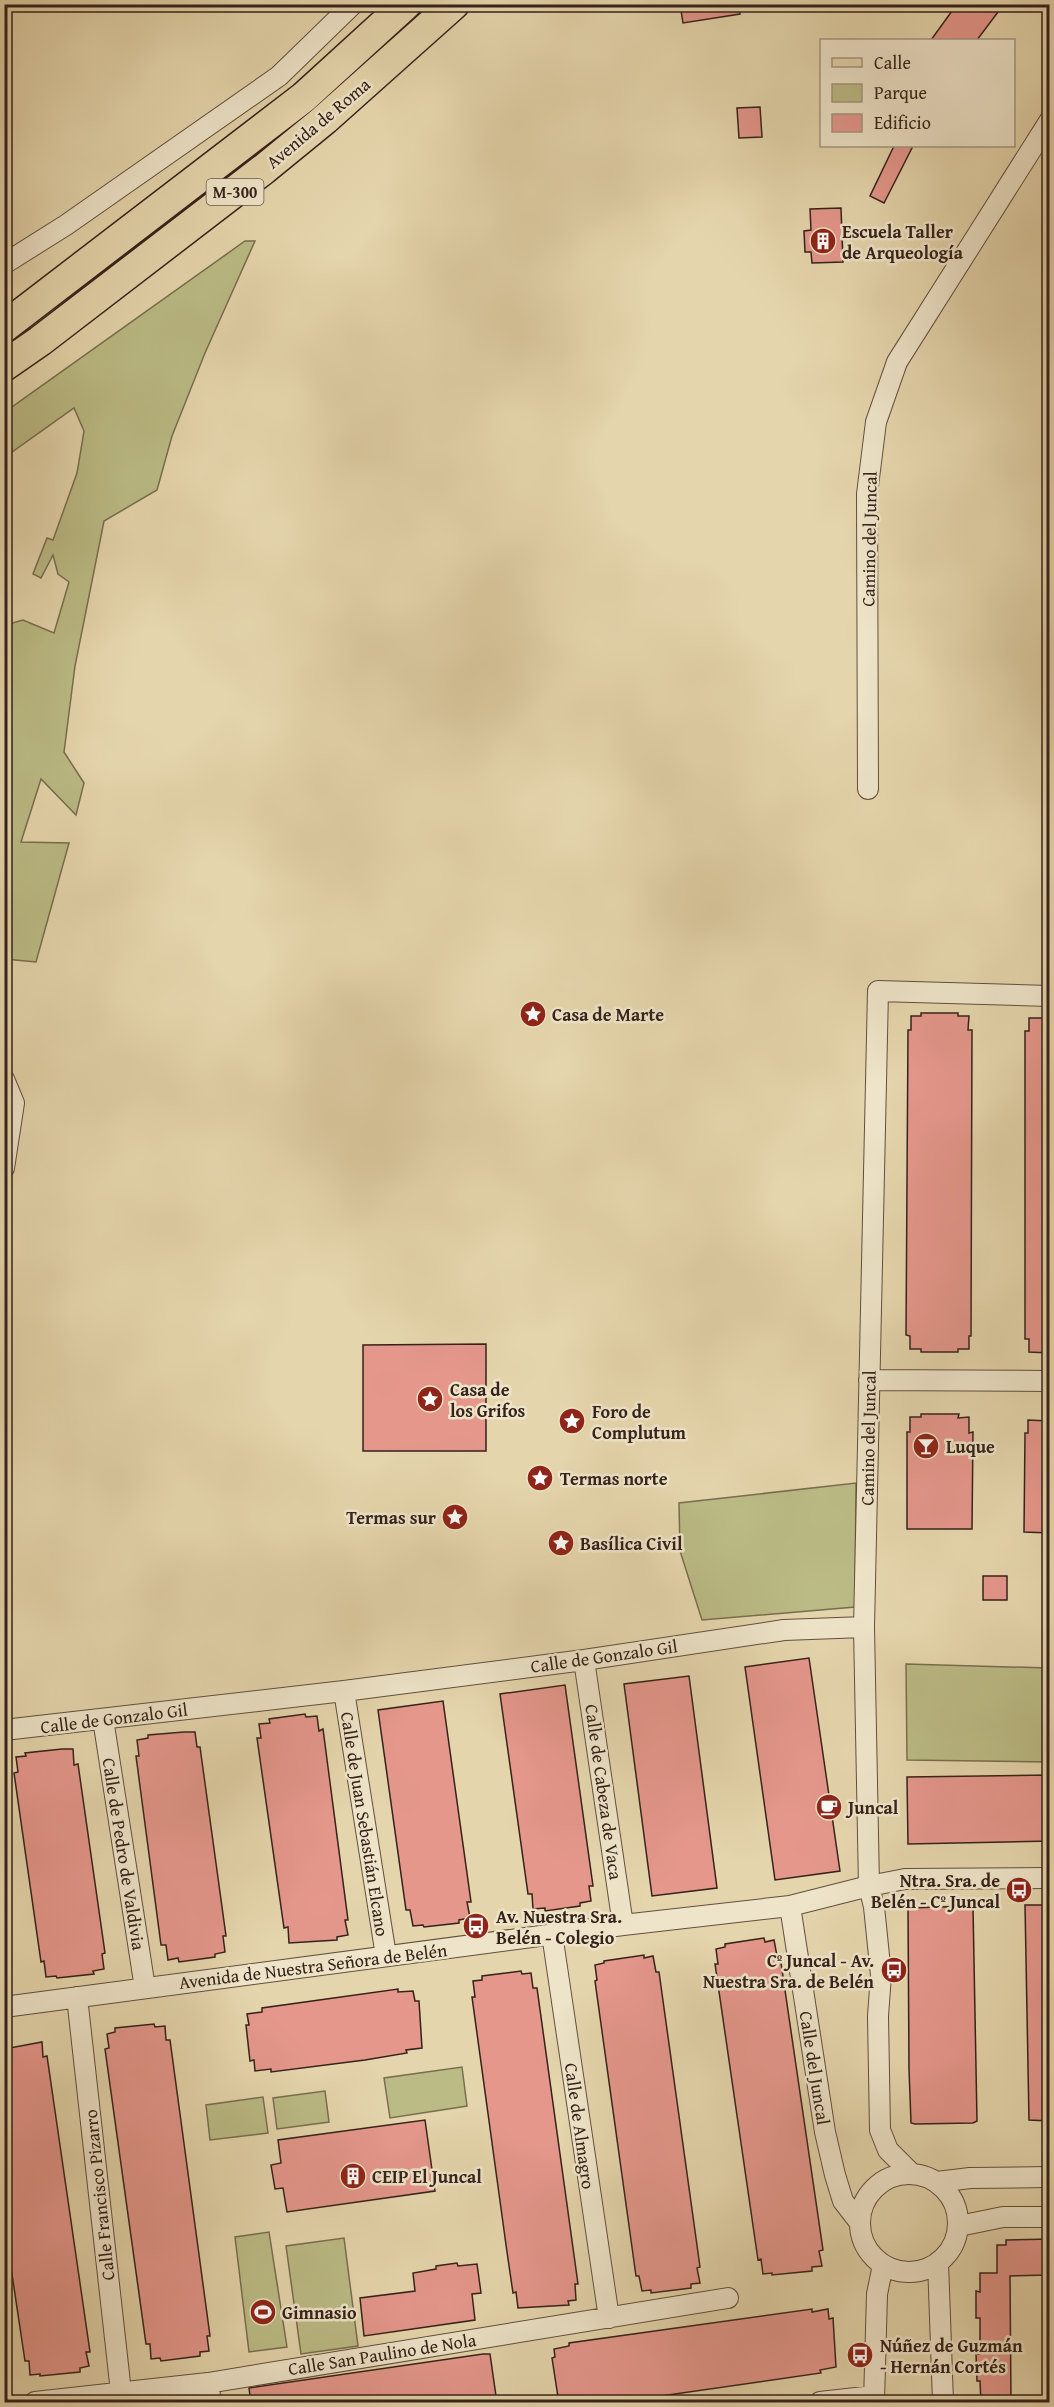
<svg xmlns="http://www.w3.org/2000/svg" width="1054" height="2407" viewBox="0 0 1054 2407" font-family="'Gentium Book Plus',serif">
<rect width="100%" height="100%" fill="#e5d5ac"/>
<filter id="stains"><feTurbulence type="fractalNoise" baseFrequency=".00333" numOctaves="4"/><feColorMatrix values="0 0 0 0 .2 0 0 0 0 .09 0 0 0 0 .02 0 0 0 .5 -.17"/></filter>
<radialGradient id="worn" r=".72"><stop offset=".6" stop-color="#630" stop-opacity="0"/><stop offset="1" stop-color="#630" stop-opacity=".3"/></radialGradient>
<path fill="#bbbb85" stroke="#786e50" stroke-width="1.5" d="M245,241H255L205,353L172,436L157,490L104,521L75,666L64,752L84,783L76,815L41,779L21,842L69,843L36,962L5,959V625L23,620L54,633L69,582L58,574L53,555L41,578L33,574L47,538L53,540L77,473L84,431L74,408L5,457V412Z
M856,1483L855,1607L702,1620L680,1551L679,1503Z
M906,1664L1049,1668V1762L907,1760Z
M462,2067L467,2106L390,2118L384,2078Z
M325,2091L329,2122L277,2129L273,2098Z
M263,2097L268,2133L210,2140L206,2105Z
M269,2232L287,2347L249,2352L235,2237Z
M344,2238L358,2346L301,2354L286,2246Z"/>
<path fill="#e5978c" stroke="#35221a" stroke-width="1.5" d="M680,4H739L740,14L683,23Z
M957,4H1004L977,40H931Z
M760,107L762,137L739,138L737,108Z
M894,146H913L884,203L870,196Z
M841,208L843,262L812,263L811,252H805L804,231L811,230L810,209Z
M921,1013H958V1016H969L968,1030H972L971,1336H969V1349H958V1352H921V1349H910V1336L906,1335L908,1030H911V1016H921Z
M1029,1018H1050V1353L1029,1352V1339H1025V1031H1029Z
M486,1344V1451H363V1345Z
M921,1414H959L958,1418L969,1417V1433L973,1432L972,1529H907V1432H910V1417H921Z
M1028,1420L1049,1421L1050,1422V1533L1024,1532L1025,1433H1028Z
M983,1576H1007V1600H983Z
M809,1658L840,1871L775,1880L745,1667Z
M689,1676L717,1888L652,1896L624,1684Z
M565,1685L593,1886H589L591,1901L580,1903V1906L545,1911V1908L533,1909L532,1894H528L500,1694Z
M443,1701L471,1902H467L470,1918L459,1920V1923L424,1927L423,1925L413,1926L410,1910H406L378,1710Z
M305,1714L306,1717L317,1716L319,1731L323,1729L348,1920H345L348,1935L337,1937V1940L289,1943L288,1927L284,1928L257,1738H261L259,1724L270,1723L269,1719Z
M184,1732H195L197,1747H200L226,1936H223L225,1952L215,1954V1957L179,1962L178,1958L168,1960L166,1945H161L136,1756H139L137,1740L148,1738V1735Z
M62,1749H73L74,1765L78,1764L105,1953L102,1954L104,1969L93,1971L94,1974L57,1978L56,1976L46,1977L44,1961L41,1962L14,1773L18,1772L16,1757L26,1756L25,1753Z
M1050,1775V1841L908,1844L907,1777Z
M1025,1905H1050V2121L1029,2120Z
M970,1906L973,1907L977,2121L973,2123L915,2124L911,2123L909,2069L908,1908Z
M764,1938L765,1942L774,1940L777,1956H780L823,2250L819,2251L822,2266L812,2267V2271L772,2275V2273L763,2274L761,2259L758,2260L715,1964H718L716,1949L725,1947V1944Z
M644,1955V1958L653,1956L656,1972H659L700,2267L697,2268L700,2283L691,2284V2288L651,2293V2290L642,2291L639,2276H636L595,1981L597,1980L595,1965L604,1963V1961Z
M521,1971L522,1974L531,1973L533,1988H537L578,2284H575L576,2300L568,2301L569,2305L518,2308L516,2292L513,2293L507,2252L472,1997H475L473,1981L482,1980V1976Z
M398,1989V1992L413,1991L415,2001H419L422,2048L406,2050L407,2053L365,2060L271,2072V2069L255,2071L254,2060L250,2061L246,2025H249L247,2014L262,2012V2008Z
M154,2024L155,2027L165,2026L166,2040H170L210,2336H207L209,2351L200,2352V2356L161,2361L160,2358L151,2359L150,2344H146L105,2049L109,2048L107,2034L115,2032V2028Z
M42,2042L43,2057L47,2056L90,2352H86L89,2366L80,2368V2372L40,2376V2374L30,2375L29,2361H25L4,2221V2049Z
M425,2120L435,2191L287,2212L283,2188L275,2189L271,2165L281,2163L278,2140Z
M1050,2239L1048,2275L1010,2276L1011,2403H981L980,2381H977L976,2354H980V2318H976V2291L980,2292V2273H997V2245H1006V2240Z
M457,2263L458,2266L477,2264L481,2293L472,2294L475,2320L364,2336L360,2298L415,2291L413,2273L436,2269V2266Z
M812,2309V2312L828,2309L829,2319L833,2318L836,2367L820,2370L821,2373L612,2403H562L561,2397H558L552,2358L555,2357L554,2349L569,2346V2343Z
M483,2354H490L497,2403H251L249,2388Z"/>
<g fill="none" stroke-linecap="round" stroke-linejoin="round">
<defs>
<path id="street" d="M4,264L66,225L279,76L353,4
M868,789L867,494L876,422L897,362L1050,120
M4,1079L14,1103L4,1168
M869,1380L1050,1381
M584,1660L623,1925
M344,1691L386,1956
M103,1719L145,1988
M4,1730L344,1691L584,1660L784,1630L864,1627
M790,1906L825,2132L835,2175L843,2201L860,2223
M552,1934L609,2318
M77,1997L121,2392
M4,2007L623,1925L790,1906L869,1886L905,1879L1050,1878
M911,2173L888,2150L880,2130L878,2016L881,1975L874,1907L869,1886L864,1627L878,991L1050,996
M860 2223a49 49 0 1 1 98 0a49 49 0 1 1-98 0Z
M937,2182L970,2178L1050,2177
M959,2226L1003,2217H1050
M938,2262L943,2402
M208,2383L211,2402
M35,2402L208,2383L728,2298
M820,2402L874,2396
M874,2402L877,2294L883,2265"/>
<path id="primary" d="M4,327L304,97L406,4
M4,366L40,341L264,169L324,120L454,4"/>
</defs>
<use href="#street" stroke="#614f3e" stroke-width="22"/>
<use href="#primary" stroke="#35221a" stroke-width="33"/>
<use href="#street" stroke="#eee4c9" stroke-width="20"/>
<use href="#primary" stroke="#e5d5ac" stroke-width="30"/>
</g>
<defs>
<symbol id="building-disc" viewBox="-11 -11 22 22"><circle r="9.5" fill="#8f2418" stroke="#eee4c9"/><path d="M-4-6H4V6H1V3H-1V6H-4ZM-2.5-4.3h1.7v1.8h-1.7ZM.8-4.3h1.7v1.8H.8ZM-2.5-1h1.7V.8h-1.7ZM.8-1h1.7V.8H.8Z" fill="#fff"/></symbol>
<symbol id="sight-disc" viewBox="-11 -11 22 22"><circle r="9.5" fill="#8f2418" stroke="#eee4c9"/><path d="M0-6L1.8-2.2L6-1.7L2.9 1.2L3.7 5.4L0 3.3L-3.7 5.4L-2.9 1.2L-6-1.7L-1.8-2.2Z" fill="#fff"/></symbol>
<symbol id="bar-disc" viewBox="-11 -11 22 22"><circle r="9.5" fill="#8f2418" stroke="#eee4c9"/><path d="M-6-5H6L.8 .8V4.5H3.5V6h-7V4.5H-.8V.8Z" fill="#fff"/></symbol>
<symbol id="cafe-disc" viewBox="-11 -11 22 22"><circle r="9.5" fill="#8f2418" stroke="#eee4c9"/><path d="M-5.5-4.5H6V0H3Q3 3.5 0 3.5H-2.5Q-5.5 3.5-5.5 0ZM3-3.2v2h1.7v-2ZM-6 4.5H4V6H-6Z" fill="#fff"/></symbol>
<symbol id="bus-disc" viewBox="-11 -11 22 22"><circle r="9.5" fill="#8f2418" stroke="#eee4c9"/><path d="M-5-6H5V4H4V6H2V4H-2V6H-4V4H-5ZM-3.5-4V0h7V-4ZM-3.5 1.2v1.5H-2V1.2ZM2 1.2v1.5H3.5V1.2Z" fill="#fff"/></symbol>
<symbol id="stadium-disc" viewBox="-11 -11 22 22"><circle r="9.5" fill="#8f2418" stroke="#eee4c9"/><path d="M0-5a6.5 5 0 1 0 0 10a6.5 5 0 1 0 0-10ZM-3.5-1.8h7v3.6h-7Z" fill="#fff"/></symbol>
</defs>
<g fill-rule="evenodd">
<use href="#building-disc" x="808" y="226" width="30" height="30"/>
<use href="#sight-disc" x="518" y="999" width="30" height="30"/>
<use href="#sight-disc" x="415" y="1384" width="30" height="30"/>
<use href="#sight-disc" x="557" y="1406" width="30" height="30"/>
<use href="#bar-disc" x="911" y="1431" width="30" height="30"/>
<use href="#sight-disc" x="525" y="1463" width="30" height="30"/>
<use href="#sight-disc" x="440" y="1502" width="30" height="30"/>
<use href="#sight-disc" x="546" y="1528" width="30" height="30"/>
<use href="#cafe-disc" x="814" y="1792" width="30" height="30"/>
<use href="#bus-disc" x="1004" y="1875" width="30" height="30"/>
<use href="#bus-disc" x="461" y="1911" width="30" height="30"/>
<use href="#bus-disc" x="879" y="1955" width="30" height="30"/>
<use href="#building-disc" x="338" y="2161" width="30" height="30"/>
<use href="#stadium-disc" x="248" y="2297" width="30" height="30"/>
<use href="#bus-disc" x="845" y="2340" width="30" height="30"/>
</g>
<g text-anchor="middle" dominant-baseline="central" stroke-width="5" stroke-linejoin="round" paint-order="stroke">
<rect fill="#eee4c9" stroke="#6c5c4e" stroke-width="1.5" x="206.5" y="179" width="57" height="26" rx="4.5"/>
<g font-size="16" font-weight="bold" fill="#35221a">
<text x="235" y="192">M-300</text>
</g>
<g font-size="18" fill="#35221a" stroke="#eee4c9">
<text transform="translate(318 123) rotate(-40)">Avenida de Roma</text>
<text transform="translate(869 539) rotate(-89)">Camino del Juncal</text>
<text transform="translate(868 1438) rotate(-89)">Camino del Juncal</text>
<text transform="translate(604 1656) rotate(-8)">Calle de Gonzalo Gil</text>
<text transform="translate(114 1718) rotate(-7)">Calle de Gonzalo Gil</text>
<text transform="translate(604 1792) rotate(82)">Calle de Cabeza de Vaca</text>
<text transform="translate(365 1824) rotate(81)">Calle de Juan Sebastián Elcano</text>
<text transform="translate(124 1854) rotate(81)">Calle de Pedro de Valdivia</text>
<text transform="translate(313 1966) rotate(-7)">Avenida de Nuestra Señora de Belén</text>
<text transform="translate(815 2068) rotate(81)">Calle del Juncal</text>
<text transform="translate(580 2126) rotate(82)">Calle de Almagro</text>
<text transform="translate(99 2195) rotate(-96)">Calle Francisco Pizarro</text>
<text transform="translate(382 2354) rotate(-9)">Calle San Paulino de Nola</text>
</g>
<g font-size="18" font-weight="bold" fill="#35221a" stroke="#eee4c9" text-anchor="start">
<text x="842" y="231">Escuela Taller<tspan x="842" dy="21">de Arqueología</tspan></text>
<text x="552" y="1014">Casa de Marte</text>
<text x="450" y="1389">Casa de<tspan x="450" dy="21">los Grifos</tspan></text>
<text x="592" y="1411">Foro de<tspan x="592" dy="21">Complutum</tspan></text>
<text x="946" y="1446">Luque</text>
<text x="560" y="1478">Termas norte</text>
<text x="436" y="1517" text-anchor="end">Termas sur</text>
<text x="580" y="1543">Basílica Civil</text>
<text x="848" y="1807">Juncal</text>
<text x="1000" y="1880" text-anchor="end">Ntra. Sra. de<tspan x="1000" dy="21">Belén - Cº Juncal</tspan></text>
<text x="496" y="1916">Av. Nuestra Sra.<tspan x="496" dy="21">Belén - Colegio</tspan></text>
<text x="874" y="1960" text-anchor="end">Cº Juncal - Av.<tspan x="874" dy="21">Nuestra Sra. de Belén</tspan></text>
<text x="372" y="2176">CEIP El Juncal</text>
<text x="282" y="2312">Gimnasio</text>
<text x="880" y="2345">Núñez de Guzmán<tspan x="880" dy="21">- Hernán Cortés</tspan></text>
</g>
</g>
<rect width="1054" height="2407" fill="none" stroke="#e5d5ac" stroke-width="24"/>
<rect x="6" y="6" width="1042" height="2395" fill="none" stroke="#35221a" stroke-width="3"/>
<rect x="12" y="12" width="1030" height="2383" fill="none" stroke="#35221a" stroke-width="1.5"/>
<rect x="820" y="39" width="195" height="108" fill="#eee4c9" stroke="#a49683" stroke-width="1.5"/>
<rect x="832" y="58" width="30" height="9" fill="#e5d5ac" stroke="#a49683" stroke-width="1.5"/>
<text x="874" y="69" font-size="18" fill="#35221a">Calle</text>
<rect x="832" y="84" width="30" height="18" fill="#bbbb85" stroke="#a49683" stroke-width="1.5"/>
<text x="874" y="99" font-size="18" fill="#35221a">Parque</text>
<rect x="832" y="114" width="30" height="18" fill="#e5978c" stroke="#a49683" stroke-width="1.5"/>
<text x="874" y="129" font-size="18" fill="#35221a">Edificio</text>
<rect width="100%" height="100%" filter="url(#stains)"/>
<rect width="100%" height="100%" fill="url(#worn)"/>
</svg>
